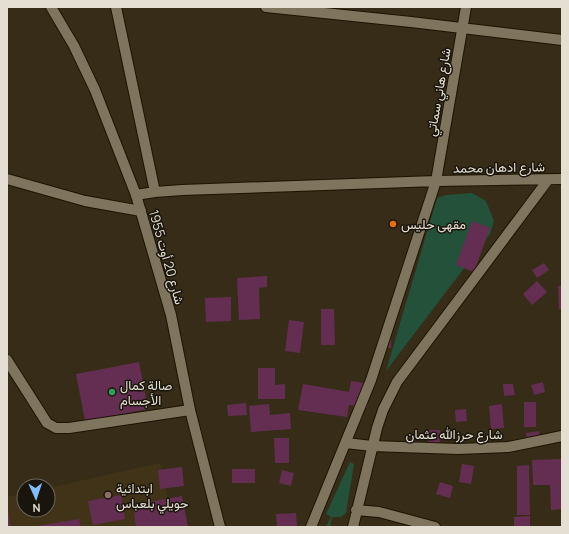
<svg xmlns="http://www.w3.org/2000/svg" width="569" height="534" viewBox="0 0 569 534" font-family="Manrope,Vazirmatn,sans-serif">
<rect width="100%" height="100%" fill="#362c18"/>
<path fill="#413318" d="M160,463L174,527H7V497L24,493V510H48V488Z"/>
<path fill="#235139" d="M472,193L486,201L494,221L490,234L386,371L437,198L446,195Z
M350,462L354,464L346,513L341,517H332L330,527H326L331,517L326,514Z"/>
<path fill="#642e53" d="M472,221L490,228L474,272L456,265Z
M544,263L549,270L537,278L532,270Z
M267,276V287L259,288L260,319L239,320L237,278Z
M537,281L547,292L532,305L523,294Z
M558,286H562V309H559Z
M231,297V321L206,322L205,298Z
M321,309H334L335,345H321Z
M289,320L304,322L300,353L285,351Z
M380,338H391V348L379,347Z
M139,362L148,409L85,421L76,374Z
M258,368H275V385L285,384V399H258Z
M351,381L371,384L367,408L349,405L347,417L298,410L303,384L349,392Z
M543,382L545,392L534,395L531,385Z
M503,384H513L515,395L504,396Z
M524,402H536V427H524Z
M246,403L247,415L228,416L227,405Z
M269,404L270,415L290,413L291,429L251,432L249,406Z
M502,404L504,428L491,429L489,406Z
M466,409L467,421L456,422L455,410Z
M428,430H440V443H428Z
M539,431L541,445L528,447L526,433Z
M274,438H289V463H275Z
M562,459V509L551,510L550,485H533L532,460Z
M462,464L474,466L471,484L459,482Z
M529,465L530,515H517V466Z
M182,467L184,486L160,489L158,470Z
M232,469H255V483H232Z
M282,470L294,473L291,486L279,483Z
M440,482L453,486L450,498L436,494Z
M121,495L125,519L93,525L88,501Z
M182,496L188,527H136L133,505Z
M7,511H8L11,527H7Z
M296,513L297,527H277L276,514Z
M530,516V526L514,527V517Z
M79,519L81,527H37V526Z"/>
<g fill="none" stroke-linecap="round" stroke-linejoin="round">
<defs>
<path id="minor" d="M116,7L155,192
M266,7L411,22L562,40
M7,179L85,201L141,211
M136,195L155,192L182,190L436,181L562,179
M7,360L47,423L56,428H69L190,410
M346,443L372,446L458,449L508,447L562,436
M356,510L379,512L435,527
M311,527L371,380L436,181L466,7
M353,527L377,428L383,410L397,382L548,180"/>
<path id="secondary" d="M51,7L74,46L95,90L136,195L171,315L190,410L220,527"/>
</defs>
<use href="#minor" stroke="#1d1402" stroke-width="12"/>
<use href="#secondary" stroke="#1d1402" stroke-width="12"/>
<use href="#minor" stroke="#7f745d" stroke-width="10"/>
<use href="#secondary" stroke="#7f745d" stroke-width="10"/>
</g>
<circle fill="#e8710a" stroke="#1a150c" stroke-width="1.5" cx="393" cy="224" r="4"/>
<circle fill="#2e9e5b" stroke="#1a150c" stroke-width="1.5" cx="112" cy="392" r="4"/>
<circle fill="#8d6e63" stroke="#1a150c" stroke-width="1.5" cx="108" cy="495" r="4"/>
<g text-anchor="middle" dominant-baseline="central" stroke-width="3" stroke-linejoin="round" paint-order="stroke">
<g font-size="13" fill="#e5dfd3" stroke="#1a150c">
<text transform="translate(438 92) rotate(-80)">شارع هاني سماتي</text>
<text transform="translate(499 167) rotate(-1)">شارع ادهان محمد</text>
<text transform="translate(167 257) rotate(74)">شارع 20 أوت 1955</text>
<text x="454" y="434">شارع حرزالله عثمان</text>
</g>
<g font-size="13" fill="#e5dfd3" stroke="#1a150c" text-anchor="start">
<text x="401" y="224">مقهى حليس</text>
<text x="120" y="385">صالة كمال<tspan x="120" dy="15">الأجسام</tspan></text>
<text x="116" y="488">ابتدائية<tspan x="116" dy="15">حويلي بلعباس</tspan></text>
</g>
</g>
<rect width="569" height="534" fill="none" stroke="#e5dfd3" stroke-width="16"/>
<g transform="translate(36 498) rotate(177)"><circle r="19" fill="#1a150c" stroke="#6b665c"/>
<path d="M0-3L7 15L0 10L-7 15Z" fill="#81bdfa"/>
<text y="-6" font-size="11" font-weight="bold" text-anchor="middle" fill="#e5dfd3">N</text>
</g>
</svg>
